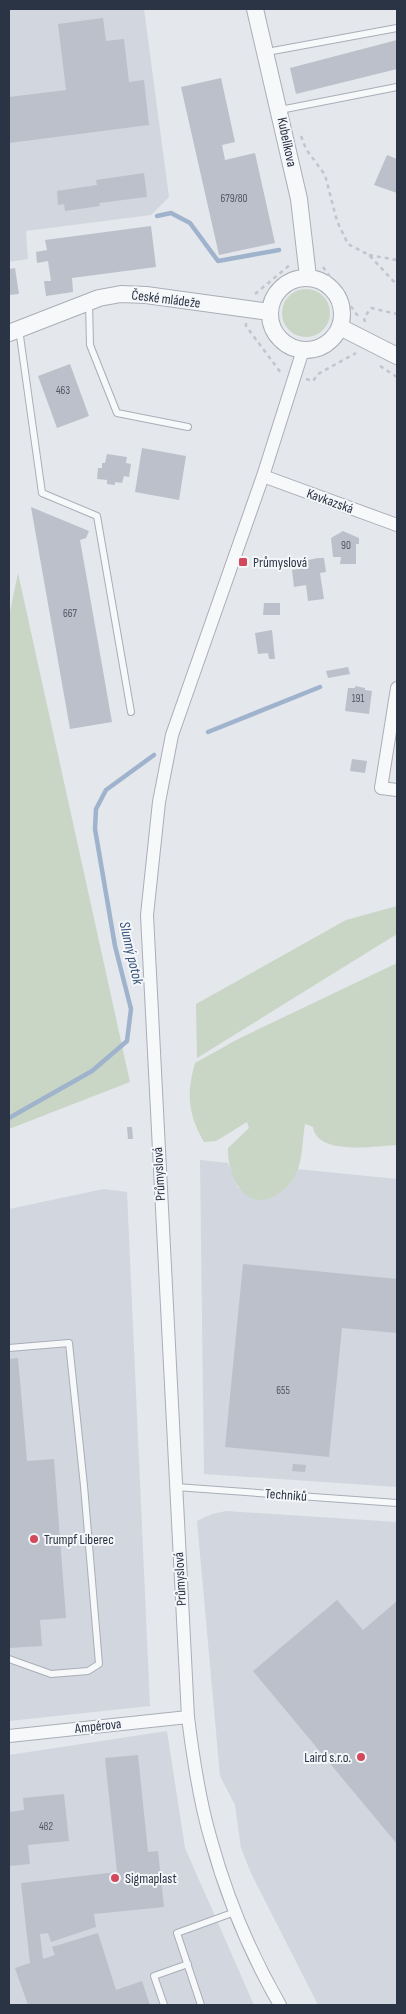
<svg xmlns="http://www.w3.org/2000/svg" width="406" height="2014" viewBox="0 0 406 2014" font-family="'Sofia Sans Condensed',sans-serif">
<rect width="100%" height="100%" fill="#e4e7ec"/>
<path fill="#d2d6de" d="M9,9H144L169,197L151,215L26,231L28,259L9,262Z
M200,1160L228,1163L238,1188L295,1175L297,1169L397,1179V1487L204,1474Z
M104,1189L127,1192L150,1706L9,1721V1209Z
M226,1511L397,1522V2005H318L251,1873L241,1848L235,1805L220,1776L197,1521L212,1514Z
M167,1731L185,1848L254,2005H9V1755Z"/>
<path fill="#c9d6c5" d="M282 313a24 24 0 1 1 48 0a24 24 0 1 1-48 0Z
M18,573L130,1082L9,1129V616Z
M397,906V934L197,1058L196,1004L346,920Z
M397,963V1145C376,1146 317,1156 313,1127L305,1124C302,1141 303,1159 296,1174C292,1182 285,1190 278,1194C246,1215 227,1176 228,1148L249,1128L247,1122L216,1141L204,1142C188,1114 186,1094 195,1063L238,1039Z"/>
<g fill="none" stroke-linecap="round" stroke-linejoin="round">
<path stroke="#9fb4cc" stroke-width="4.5" d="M157,216L171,213L190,223L218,261L279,250
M208,732L320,687
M9,1118L92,1071L127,1041L131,1009L115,946L95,829L96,809L106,790L154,755"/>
</g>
<path fill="#bbc0ca" d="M103,18L106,41L124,39L129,82L144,80L149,125L9,143V97L66,90L58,24Z
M397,40V69L296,94L290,68Z
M221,78L235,142L222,145L225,160L255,153L275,243L219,255L181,87Z
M387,155L397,159V193L374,185Z
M144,173L147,197L99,203L100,206L65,211L64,204L58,205L57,191L97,185L96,180Z
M151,226L156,267L72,278L73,292L46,296L44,281H51L48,261L37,263L36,252L47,250L45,240Z
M15,268L19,294L9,295V269Z
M70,364L89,416L57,428L38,376Z
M142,448L186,456L179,500L135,492Z
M107,454L127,457L126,463L131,464L129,477L124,476L122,483L115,482V485L107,484V480L97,479L98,468H102V463H105Z
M31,507L89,531L86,538L80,540L112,722L70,729Z
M343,531L359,538V544H356V564H340L341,557H333L331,538Z
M318,558H324L326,572L320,573L324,599L308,601L306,585L294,587L292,570L304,568L303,561Z
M264,603H280V615H263Z
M272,630L275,659H269L268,653L258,654L255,633Z
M348,667L350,674L328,678L326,671Z
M355,686L365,688V690L372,691L369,714L345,711L348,688H355Z
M352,759L367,761L365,773L350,771Z
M127,1127H132L133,1139H128Z
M243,1264L397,1279V1333L342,1328L329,1457L225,1447Z
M18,1358L27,1461L54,1459L66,1618L40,1620L42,1646L9,1648V1359Z
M293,1464L306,1465L305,1472L292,1471Z
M337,1600L363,1630L397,1601V1844L253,1671Z
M138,1755L148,1852L158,1851L164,1907L94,1914L96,1927L51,1942L48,1933L40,1934L43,1959L55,1955L52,1947L98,1933L116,1990L142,1981L150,2005H28L15,1968L30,1963L21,1883L117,1872L105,1758Z
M64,1794L69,1841L28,1845L30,1864L9,1866V1812L24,1810L23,1798Z"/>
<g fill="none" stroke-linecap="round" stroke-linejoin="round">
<defs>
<path id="service" d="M267,52L397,28
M280,110L397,87
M89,302L90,345L117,413L188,427
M19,329L42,493L97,516L131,712
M9,1348L69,1343L84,1486L99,1664L88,1671L51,1674L9,1659
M176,1487L397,1503
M164,2005L154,1976L188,1964
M201,2005L177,1933L235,1912"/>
<path id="minor" d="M263,476L397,525
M397,688L381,788L397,790
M9,1736L188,1717
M280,2005C250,1953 227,1898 211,1840C199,1800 193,1758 188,1717L147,915L159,802L172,735L263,476L303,350"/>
<path id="tertiary" d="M255,9L299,199L308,277
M270 314a36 36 0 1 1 72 0a36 36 0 1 1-72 0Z
M340,327L397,356
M9,333L99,298L121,294L146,295L270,312"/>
</defs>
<use href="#service" stroke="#a9aeb7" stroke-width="8"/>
<use href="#minor" stroke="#a9aeb7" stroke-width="14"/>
<use href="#tertiary" stroke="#a9aeb7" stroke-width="18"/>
<path stroke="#c2c5cb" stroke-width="2.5" stroke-dasharray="4 4" stroke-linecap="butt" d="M301,136L306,149L325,175L337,221L348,244L369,255L397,285
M369,255L397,260
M323,267L360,319
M255,294L291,264
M365,322L364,318L371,308L397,314
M246,323V326L281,373
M380,366L397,377
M306,379L313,381L318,374L356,353"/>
<use href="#service" stroke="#f7f8fa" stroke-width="6"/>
<use href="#minor" stroke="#f7f8fa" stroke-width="12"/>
<use href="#tertiary" stroke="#f7f8fa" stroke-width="16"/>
</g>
<g fill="#d1495b" stroke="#f4f6f9" stroke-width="2">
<rect x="238" y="557" width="10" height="10" rx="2.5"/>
<circle cx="34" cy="1539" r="5"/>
<circle cx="361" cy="1757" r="5"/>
<circle cx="115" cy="1878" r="5"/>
</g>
<g text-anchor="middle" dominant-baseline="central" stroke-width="4" stroke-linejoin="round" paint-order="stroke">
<g font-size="11" fill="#4f5766">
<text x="234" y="198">679/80</text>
<text x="63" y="390">463</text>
<text x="346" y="545">90</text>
<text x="70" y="613">667</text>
<text x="358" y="698">191</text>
<text x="283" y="1390">655</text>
<text x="46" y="1826">482</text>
</g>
<g font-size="14" fill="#2b3445" stroke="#f4f6f9">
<text transform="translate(287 142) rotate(78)">Kubelíkova</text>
<text transform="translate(166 299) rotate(7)">České mládeže</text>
<text transform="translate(330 501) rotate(20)">Kavkazská</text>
<text transform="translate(159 1174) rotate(-93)">Průmyslová</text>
<text transform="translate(286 1495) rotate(4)">Techniků</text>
<text transform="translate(180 1579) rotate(-93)">Průmyslová</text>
<text transform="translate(98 1726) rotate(-6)">Ampérova</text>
</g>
<g font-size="14" fill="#2b3445" stroke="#f4f6f9" text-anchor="start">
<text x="253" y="562">Průmyslová</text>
<text x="44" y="1539">Trumpf Liberec</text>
<text x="351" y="1757" text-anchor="end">Laird s.r.o.</text>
<text x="125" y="1878">Sigmaplast</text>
</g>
<g font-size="15" font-style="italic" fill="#34527a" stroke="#f4f6f9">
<text transform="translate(131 953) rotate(77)">Slunný potok</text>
</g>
</g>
<rect width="406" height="2014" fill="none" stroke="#2b3445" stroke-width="20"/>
</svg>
